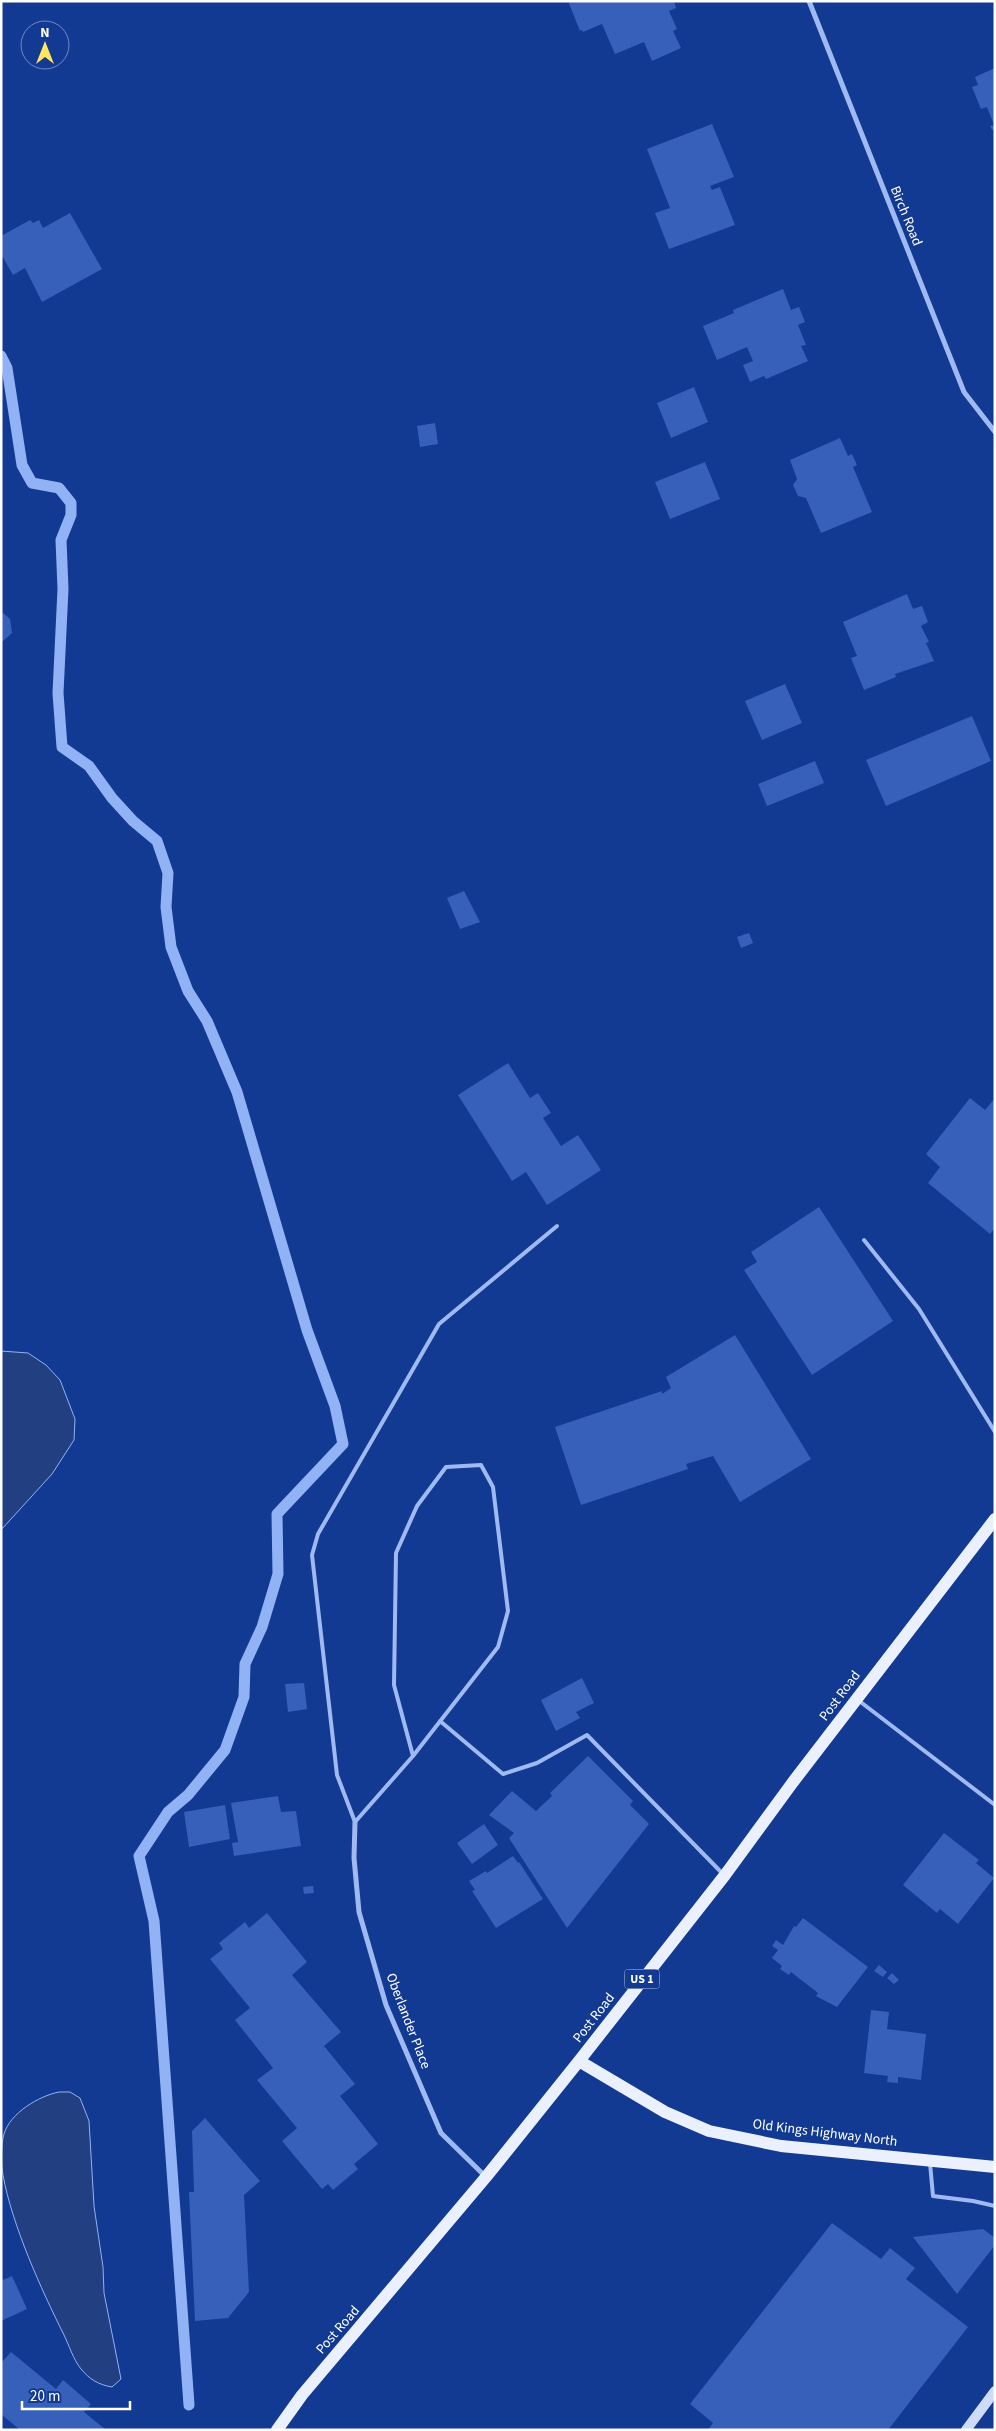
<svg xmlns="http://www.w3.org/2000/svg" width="996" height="2431" viewBox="0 0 996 2431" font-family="'Source Sans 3',sans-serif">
<rect width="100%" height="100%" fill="#123a92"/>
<path fill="#213f81" stroke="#91b3f5" d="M1,1351L28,1353L46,1365L60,1380L75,1419L74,1440L52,1474L1,1530Z
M59,2092H70L80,2098L89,2121L94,2206L103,2267L104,2293L121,2379L112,2387C99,2385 89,2379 81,2369C73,2359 69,2345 64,2335C41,2289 12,2225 3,2175C1,2165 1,2144 4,2134C10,2113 39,2096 59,2092Z"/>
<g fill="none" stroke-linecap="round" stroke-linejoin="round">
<path stroke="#91b3f5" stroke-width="11" d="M1,356L7,368L22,465L32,483L59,488L71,503V515L61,540L63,589L58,693L62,747L89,766L112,798L133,821L157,841L168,873L166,907L171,947L188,991L207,1021L237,1092L307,1330L335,1406L343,1444L277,1514L278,1574L262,1627L245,1664L244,1697L225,1750L188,1795L168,1812L139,1856L154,1921L189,2405"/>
</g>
<path fill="#3660b9" d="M568,1H674L676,8L669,11L677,29L673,31L681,48L652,61L644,42L615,54L602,24L583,32L582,30L580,31Z
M995,68V129L992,130L990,126L994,125L987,107L981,109L972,87L978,85L975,77Z
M712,124L734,177L710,186L712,190L720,187L735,225L669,249L655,213L670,208L647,149Z
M70,213L102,269L42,302L25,268L13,275L1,254V236L30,220L33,223L39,220L43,228Z
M783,289L791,310L799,307L805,322L798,325L806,345L801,346L808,361L766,379L764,376L750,382L743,365L753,361L747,347L717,360L703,326L734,313L733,310Z
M694,387L708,422L671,438L657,403Z
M435,423L438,444L420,447L417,426Z
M840,438L848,456L852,454L857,465L853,467L872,512L821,533L806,498L798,496L793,485L797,479L790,460Z
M705,462L720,499L670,519L655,482Z
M907,594L913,609L922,606L928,622L921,626L929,642L926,643L934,661L895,674L896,677L864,690L851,658L857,656L843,622Z
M1,611L10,619L12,633L1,643Z
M785,684L802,723L762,740L745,701Z
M972,716L991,761L886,806L866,760Z
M815,761L824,783L767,806L758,784Z
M464,891L480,922L460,929L447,898Z
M749,933L753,943L741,948L737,937Z
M508,1063L530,1098L538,1093L551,1113L543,1118L561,1146L578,1135L601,1170L547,1205L526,1172L512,1181L458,1095Z
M970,1098L985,1110L995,1098V1228L990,1234L928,1183L940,1167L926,1154Z
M819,1207L893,1321L812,1375L744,1270L757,1262L751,1252Z
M735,1335L811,1459L740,1502L713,1456L686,1464L688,1469L581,1505L555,1427L662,1391V1394L671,1388L666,1377Z
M582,1678L594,1703L576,1712L580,1718L556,1731L541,1700Z
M304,1683L307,1709L288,1712L285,1684Z
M588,1756L633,1801L630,1805L649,1824L567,1928L509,1838L514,1833L489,1815L512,1791L536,1811L552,1796L550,1793Z
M278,1796L281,1812L296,1811L301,1846L234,1856L232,1843L238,1842L231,1803Z
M225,1805L230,1839L189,1847L184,1812Z
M484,1824L498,1845L472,1864L457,1843Z
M944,1833L979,1860L976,1863L994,1878L958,1924L940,1909L937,1913L903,1885Z
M513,1856L518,1863L519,1862L543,1899L496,1928L472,1891L475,1890L469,1881L486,1871L487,1873Z
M313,1886L314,1893L304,1894L303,1887Z
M267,1913L307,1962L292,1975L341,2032L324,2046L355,2084L340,2096L378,2144L354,2164L358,2169L333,2190L328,2184L322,2189L282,2141L297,2128L257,2080L273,2068L235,2020L250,2008L210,1959L223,1949L219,1943L245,1922L249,1928Z
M803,1918L868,1967L837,2007L816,1996L818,1993L791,1972L789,1975L780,1969L782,1966L772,1958L778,1950L772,1946L776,1940L783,1945L794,1926L796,1927Z
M879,1965L887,1972L883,1977L874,1971Z
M892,1973L899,1980L894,1984L887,1978Z
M871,2010L889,2012L887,2029L926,2034L921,2080L898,2077V2083L887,2082L888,2076L864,2073Z
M205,2118L260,2181L244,2195L249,2292L228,2318L195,2321L189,2192H194L192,2131Z
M832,2223L881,2259L890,2248L915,2268L906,2279L968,2327L888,2430H708L713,2423L690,2404Z
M983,2229L995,2238V2245L957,2294L913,2237Z
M1,2276L3,2280L12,2276L27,2309L1,2321Z
M11,2352L56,2389L63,2380L91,2404L84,2412L106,2430H20L1,2414V2363Z"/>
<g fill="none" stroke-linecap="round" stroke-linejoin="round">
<path stroke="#9fbaf2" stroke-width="4" d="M864,1240L919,1309L995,1432
M858,1700L995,1805
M440,1721L503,1774L537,1763L587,1735L722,1873
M413,1756L394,1685L396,1553L417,1506L446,1467L481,1465L493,1487L508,1611L498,1647L413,1756L355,1822L337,1775L312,1555L318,1534L439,1324L557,1226
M930,2163L933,2196L973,2201L995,2206"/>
<path stroke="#9fbaf2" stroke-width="5" d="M809,1L964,392L995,432
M355,1822L354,1858L359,1912L386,2005L441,2133L486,2177"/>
<path stroke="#cedcfc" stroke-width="10" d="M966,2430L995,2391"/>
<path stroke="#ebf0ff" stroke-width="12" d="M579,2061L665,2112L709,2131L781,2146L995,2167
M277,2430L302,2395L486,2177L579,2061L725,1875L793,1782L995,1519"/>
</g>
<g text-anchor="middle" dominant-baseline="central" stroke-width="4" stroke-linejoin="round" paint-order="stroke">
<rect fill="#123a92" stroke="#b8c4de" stroke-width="1" x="624.5" y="1969.5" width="35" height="19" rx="4"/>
<g font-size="12" font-weight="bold" fill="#fff">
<text x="642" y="1979">US 1</text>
</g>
<g font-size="14" fill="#fff" stroke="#123a92">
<text transform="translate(906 216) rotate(68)">Birch Road</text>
<text transform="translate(840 1696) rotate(-53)">Post Road</text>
<text transform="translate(594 2018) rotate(-52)">Post Road</text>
<text transform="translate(408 2021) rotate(69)">Oberlander Place</text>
<text transform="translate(825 2133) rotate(7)">Old Kings Highway North</text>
<text transform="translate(338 2330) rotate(-49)">Post Road</text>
</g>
</g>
<rect width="996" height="2431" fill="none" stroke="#ffffff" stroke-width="5"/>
<g transform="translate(45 45)"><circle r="24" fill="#123a92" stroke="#7189be"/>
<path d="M0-4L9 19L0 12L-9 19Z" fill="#ffe661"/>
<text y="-8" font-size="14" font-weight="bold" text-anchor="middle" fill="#ffffff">N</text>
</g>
<path d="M22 2401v8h108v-8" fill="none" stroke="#ffffff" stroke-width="2.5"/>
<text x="30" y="2401" font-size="15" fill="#ffffff" stroke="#123a92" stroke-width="4" paint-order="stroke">20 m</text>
</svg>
